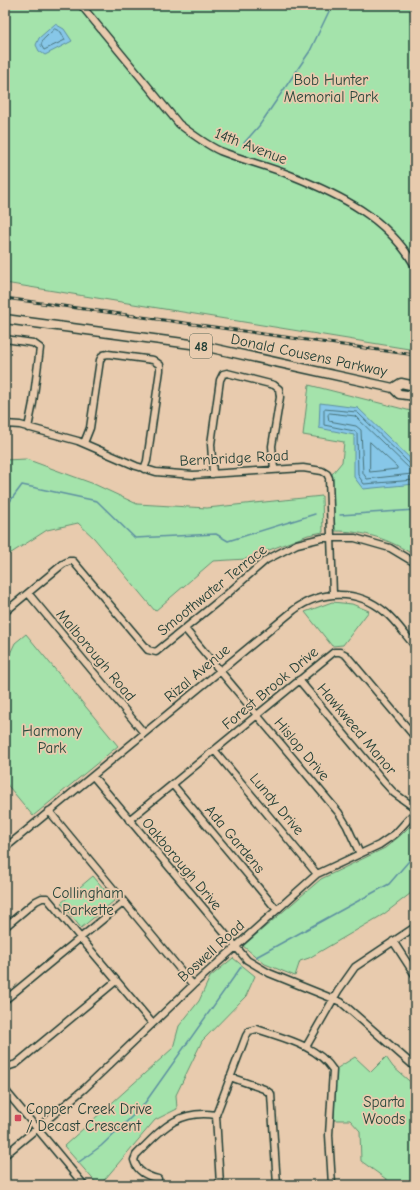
<svg xmlns="http://www.w3.org/2000/svg" width="420" height="1190" viewBox="0 0 420 1190" font-family="'Comic Neue',sans-serif">
<rect width="100%" height="100%" fill="#e8cbae"/>
<filter id="ink" filterUnits="userSpaceOnUse"><feTurbulence type="fractalNoise" baseFrequency=".025" numOctaves="2"/><feDisplacementMap in="SourceGraphic" scale="8" xChannelSelector="R" yChannelSelector="G"/><feConvolveMatrix kernelMatrix="1 2 1 2 8 2 1 2 1" color-interpolation-filters="sRGB"/></filter>
<g filter="url(#ink)">
<path fill="#a4e3ab" stroke="#629070" d="M5,5H415V350L5,283Z
M309,385L415,412V556C390,539 364,531 335,531L332,474L342,462L344,442L303,435Z
M26,459L94,484L137,504L207,508L322,496L323,532L308,535L246,559L213,561L155,611L94,538L78,523L47,530L5,557V460Z
M332,602L352,604L369,611L343,645L332,646L305,612Z
M26,634L118,746L33,816L5,782V664L15,643Z
M415,821V890L384,914L309,958L300,961L295,976L265,964L243,946L321,879L385,848L401,835Z
M93,876L114,901L81,928L61,903Z
M233,958L255,976L246,996L202,1041L176,1095L177,1109L155,1120L100,1185H98L64,1146L173,1048L179,1026L199,1001L210,977Z
M355,1057L371,1072L386,1057L393,1067L415,1086V1184H393L361,1161L360,1131L350,1120H334L336,1069Z"/>
<path fill="#87c7e8" stroke="#5d90a0" d="M55,24L64,29L72,41L45,55L39,51L36,45L39,38Z
M320,403L358,408L415,463V484L363,489L354,477V435L319,428Z"/>
<g fill="none" stroke-linecap="round" stroke-linejoin="round">
<path stroke="#49747c" stroke-width="1" d="M55,29L61,32L65,40L44,50L41,45L43,40Z
M330,413L355,416L412,471V474L367,479L363,473L361,430L356,426L329,421L328,415Z
M370,442L397,467V469L370,472Z
M415,466L411,465L357,412L324,409V425L354,431L357,433L358,475L364,484L415,480"/>
<path stroke="#5d90a0" stroke-width="1.5" d="M90,7L91,5
M244,143L259,126L310,51L332,5
M5,508L22,485L97,501L135,538L216,534L228,541L315,514
M340,515L415,510
M256,957L389,884L415,854
M79,1162L101,1146L142,1107L241,967
M63,1185L64,1183"/>
<defs>
<path id="minor" d="M81,5L179,124C192,134 205,144 220,151C243,160 267,166 290,175C340,195 387,217 415,266
M5,339L33,343L40,348L33,403L28,428
M5,424L20,425L78,441L136,466L156,472L193,475L303,468L322,471L327,474L329,478L333,594
M84,443L90,428L100,360L103,355L108,354L153,360L160,365V370L147,461L144,469
M213,474L211,444L220,380L223,374L227,373L274,385L279,389L280,397L272,446L274,469
M28,593L144,733
M5,612L63,564L69,561H73L148,650L156,652L226,595L266,560L297,544L322,538H355L390,548L415,563
M185,629L339,813L347,826L360,854
M299,680L385,783L394,793L415,808
M215,751L317,874
M93,776L247,960L269,973L341,1002L415,1067
M173,785L277,910
M49,811L193,985
M129,820L334,652H340L346,655L415,737
M5,848L294,610C321,590 358,589 385,612C396,621 405,635 415,646
M5,927L36,901L42,898H47L152,1023
M393,941L415,975
M5,1000L124,902
M306,1047L338,991L355,967L415,927
M5,1064L10,1066L16,1064L116,981
M230,1077L264,1089L271,1094L277,1185
M5,1090L84,1185
M5,1155L84,1089L193,985L317,874L379,845L395,834L415,812
M158,1179C147,1176 137,1172 134,1160L136,1155C161,1130 177,1109 216,1115
M220,1185L216,1115L246,1036L249,1031L257,1029C282,1038 317,1045 333,1070L329,1135L332,1185"/>
<path id="major" d="M5,319L198,345L393,388L399,394L415,396
M393,388L401,383L415,386"/>
</defs>
<use href="#minor" stroke="#1f3d34" stroke-width="9"/>
<use href="#major" stroke="#1f3d34" stroke-width="11"/>
<use href="#minor" stroke="#e8cbae" stroke-width="6"/>
<use href="#major" stroke="#e8cbae" stroke-width="8"/>
<defs>
<path id="rail" d="M5,298L415,355"/>
</defs>
<use href="#rail" stroke="#1f3d34" stroke-width="3"/>
<use href="#rail" stroke="#e8cbae" stroke-width="1.5" stroke-dasharray="4.5" stroke-linecap="butt"/>
</g>
</g>
<rect fill="#d1495b" stroke="#e8cbae" stroke-width="1.5" x="14" y="1114" width="8" height="8" rx="2"/>
<g text-anchor="middle" dominant-baseline="central" stroke-width="3.5" stroke-linejoin="round" paint-order="stroke">
<rect fill="#e8cbae" stroke="#5b6859" stroke-width="1" x="190" y="334" width="22" height="24" rx="3"/>
<g font-size="14" font-weight="bold" fill="#1f3d34">
<text x="201" y="346">48</text>
</g>
<g font-size="15" fill="#26453a" stroke="#e8cbae">
<text x="331" y="80">Bob Hunter<tspan x="331" dy="17">Memorial Park</tspan></text>
<text x="52" y="731">Harmony<tspan x="52" dy="17">Park</tspan></text>
<text x="88" y="893">Collingham<tspan x="88" dy="17">Parkette</tspan></text>
<text x="384" y="1102">Sparta<tspan x="384" dy="17">Woods</tspan></text>
</g>
<g font-size="15" fill="#1f3d34" stroke="#e8cbae">
<text transform="translate(251 146) rotate(21)">14th Avenue</text>
<text transform="translate(309 355) rotate(12)">Donald Cousens Parkway</text>
<text transform="translate(234 458) rotate(-3)">Bernbridge Road</text>
<text transform="translate(212 590) rotate(-39)">Smoothwater Terrace</text>
<text transform="translate(96 655) rotate(50)">Malborough Road</text>
<text transform="translate(197 673) rotate(-40)">Rizal Avenue</text>
<text transform="translate(270 688) rotate(-40)">Forest Brook Drive</text>
<text transform="translate(357 729) rotate(50)">Hawkweed Manor</text>
<text transform="translate(302 749) rotate(50)">Hislop Drive</text>
<text transform="translate(277 804) rotate(50)">Lundy Drive</text>
<text transform="translate(235 839) rotate(50)">Ada Gardens</text>
<text transform="translate(182 864) rotate(50)">Oakborough Drive</text>
<text transform="translate(211 951) rotate(-42)">Boswell Road</text>
</g>
<g font-size="15" fill="#1f3d34" stroke="#e8cbae" text-anchor="start">
<text x="26" y="1109">Copper Creek Drive<tspan x="26" dy="17">/ Decast Crescent</tspan></text>
</g>
</g>
<rect width="420" height="1190" fill="none" stroke="#e8cbae" stroke-width="20"/>
<rect x="10" y="10" width="400" height="1170" fill="none" stroke="#1f3d34" stroke-width="1.5" filter="url(#ink)"/>
</svg>
